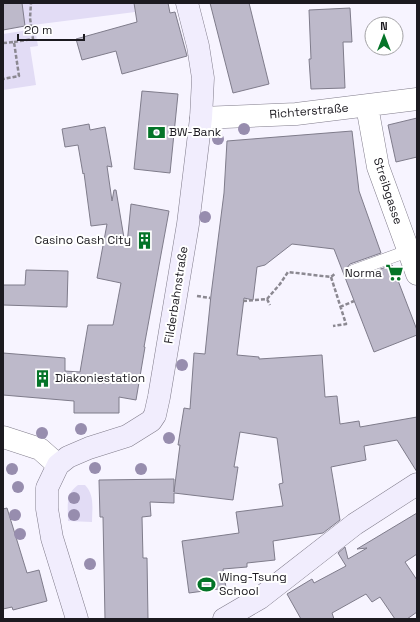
<svg xmlns="http://www.w3.org/2000/svg" width="420" height="622" viewBox="0 0 420 622" font-family="'Space Grotesk',sans-serif">
<rect width="100%" height="100%" fill="#f7f4ff"/>
<path fill="#e2dcf5" d="M22,3H134L135,12L25,26Z
M35,29L38,46L30,47L36,85L3,90V34Z
M78,485H85C95,495 92,509 92,522L68,521C68,507 65,494 78,485Z"/>
<path fill="#bdb9ca" stroke="#7f7c8b" d="M3,3H22L25,26L3,30Z
M134,3H168L170,13L175,12L187,56L122,74L116,51L82,60L76,39L137,22Z
M210,3H249L269,84L233,93Z
M350,8L352,42H343L345,88L311,89L309,59H311L309,10Z
M142,91L178,94L170,173L134,169Z
M417,118V157L396,162L388,125Z
M89,124L90,130L105,127L112,167L107,166L112,201L114,190H116L125,244H127L131,204L169,211L144,347H145L136,400L119,397V413H74V401L3,395V353L65,358V371L80,372L88,325H113L121,283L97,278L107,224L91,226L84,173L83,174L78,145L65,147L62,129Z
M352,131L359,191L381,253L350,264L346,269V273L349,277L355,278L392,265L417,330V335L374,352L334,249L292,244L265,265L257,267L253,300L244,298L237,355L259,357V359L322,355L325,397L337,396L340,424L359,421L360,427L417,417V472L397,440L364,446L366,460L331,467L340,520L323,533L273,541L275,560L247,563V567L223,569L226,588L189,593L182,541L239,533L236,512L283,506L279,484L283,483L277,438L240,432L234,467H238L233,500L174,493V503L150,502L151,516L142,517L143,558H147L148,619H105L103,517H100L99,480L174,479V492L180,445H178L184,408L190,409L194,353L205,354L211,295L224,193L227,141Z
M26,270L68,271L67,307L3,305V285H25Z
M7,508L27,573L39,570L47,601L13,610L12,607L3,609V509Z
M417,513V554L405,562L417,580V612L407,619H395L380,597L372,602L366,594L332,613L334,619H301L287,594L312,579L314,583L346,566L338,553L345,547L348,559L367,548L357,549Z"/>
<g fill="none" stroke-linecap="round" stroke-linejoin="round">
<defs>
<path id="lane" d="M353,271L408,251"/>
<path id="street" d="M367,106L378,167L417,274
M201,118L296,114L417,99
M3,437L40,449L58,465"/>
<path id="secondary" d="M77,619L52,538L47,509V488L58,465L68,457L89,448L127,436L151,421L155,415L159,397L188,224L201,118L203,78L198,46L187,3
M224,619L260,598L355,524L417,484"/>
</defs>
<use href="#lane" stroke="#807c8b" stroke-width="13"/>
<use href="#street" stroke="#807c8b" stroke-width="23"/>
<use href="#secondary" stroke="#807c8b" stroke-width="23"/>
<path stroke="#8b8891" stroke-width="2.5" stroke-dasharray="4 2" stroke-linecap="butt" d="M14,42L33,39L30,18L31,3
M3,43L14,42L19,76L3,79
M331,277L346,324L333,326
M197,296L210,298
M267,299L270,305
M243,301L267,299L280,284L288,272L331,277L336,273
M340,307L354,301"/>
<use href="#lane" stroke="#fff" stroke-width="12"/>
<use href="#street" stroke="#fff" stroke-width="22"/>
<use href="#secondary" stroke="#f1edfd" stroke-width="22"/>
</g>
<g fill="#978dae">
<circle cx="244" cy="129" r="6"/>
<circle cx="218" cy="139" r="6"/>
<circle cx="205" cy="217" r="6"/>
<circle cx="182" cy="365" r="6"/>
<circle cx="81" cy="429" r="6"/>
<circle cx="42" cy="433" r="6"/>
<circle cx="169" cy="438" r="6"/>
<circle cx="95" cy="468" r="6"/>
<circle cx="12" cy="469" r="6"/>
<circle cx="141" cy="469" r="6"/>
<circle cx="18" cy="487" r="6"/>
<circle cx="74" cy="498" r="6"/>
<circle cx="15" cy="515" r="6"/>
<circle cx="74" cy="515" r="6"/>
<circle cx="20" cy="534" r="6"/>
<circle cx="90" cy="564" r="6"/>
</g>
<defs>
<symbol id="bank-bare" viewBox="-9 -9 18 18"><path d="M-6-4H6V4H-6ZM0-2.3a2.3 2.3 0 1 0 0 4.6a2.3 2.3 0 1 0 0-4.6Z" fill="#047428" stroke="#fff" stroke-width="2.5" paint-order="stroke"/></symbol>
<symbol id="building-bare" viewBox="-9 -9 18 18"><path d="M-4-6H4V6H1V3H-1V6H-4ZM-2.5-4.3h1.7v1.8h-1.7ZM.8-4.3h1.7v1.8H.8ZM-2.5-1h1.7V.8h-1.7ZM.8-1h1.7V.8H.8Z" fill="#047428" stroke="#fff" stroke-width="2.5" paint-order="stroke"/></symbol>
<symbol id="supermarket-bare" viewBox="-9 -9 18 18"><path d="M-6-5.5h2.5l.6 2H6L4.5 2H-2.5L-4.4-4H-6ZM-1.5 3.2a1.3 1.3 0 1 0 .1 0ZM3 3.2a1.3 1.3 0 1 0 .1 0Z" fill="#047428" stroke="#fff" stroke-width="2.5" paint-order="stroke"/></symbol>
<symbol id="stadium-bare" viewBox="-9 -9 18 18"><path d="M0-5a6.5 5 0 1 0 0 10a6.5 5 0 1 0 0-10ZM-3.5-1.8h7v3.6h-7Z" fill="#047428" stroke="#fff" stroke-width="2.5" paint-order="stroke"/></symbol>
</defs>
<g fill-rule="evenodd">
<use href="#bank-bare" x="144" y="120" width="25" height="25"/>
<use href="#building-bare" x="132" y="228" width="25" height="25"/>
<use href="#supermarket-bare" x="382" y="260" width="25" height="25"/>
<use href="#building-bare" x="30" y="366" width="25" height="25"/>
<use href="#stadium-bare" x="194" y="572" width="25" height="25"/>
</g>
<g text-anchor="middle" dominant-baseline="central" stroke-width="4" stroke-linejoin="round" paint-order="stroke">
<g font-size="12" fill="#1c1a20" stroke="#fff">
<text transform="translate(309 111) rotate(-5)">Richterstraße</text>
<text transform="translate(388 191) rotate(72)">Streibgasse</text>
<text transform="translate(176 295) rotate(-81)">Filderbahnstraße</text>
</g>
<g font-size="12" fill="#1c1a20" stroke="#fff" text-anchor="start">
<text x="169" y="132">BW-Bank</text>
<text x="131" y="240" text-anchor="end">Casino Cash City</text>
<text x="382" y="273" text-anchor="end">Norma</text>
<text x="55" y="378">Diakoniestation</text>
<text x="219" y="577">Wing-Tsung<tspan x="219" dy="14">School</tspan></text>
</g>
</g>
<rect width="420" height="622" fill="none" stroke="#1c1a20" stroke-width="8"/>
<g transform="translate(384 36)"><circle r="19" fill="#ffffff" stroke="#a4a3a6"/>
<path d="M0-3L7 15L0 10L-7 15Z" fill="#047428"/>
<text y="-6" font-size="11" font-weight="bold" text-anchor="middle" fill="#1c1a20">N</text>
</g>
<path d="M18 34v6h66v-6" fill="none" stroke="#1c1a20" stroke-width="2"/>
<text x="24" y="34" font-size="12" fill="#1c1a20" stroke="#ffffff" stroke-width="3" paint-order="stroke">20 m</text>
</svg>
